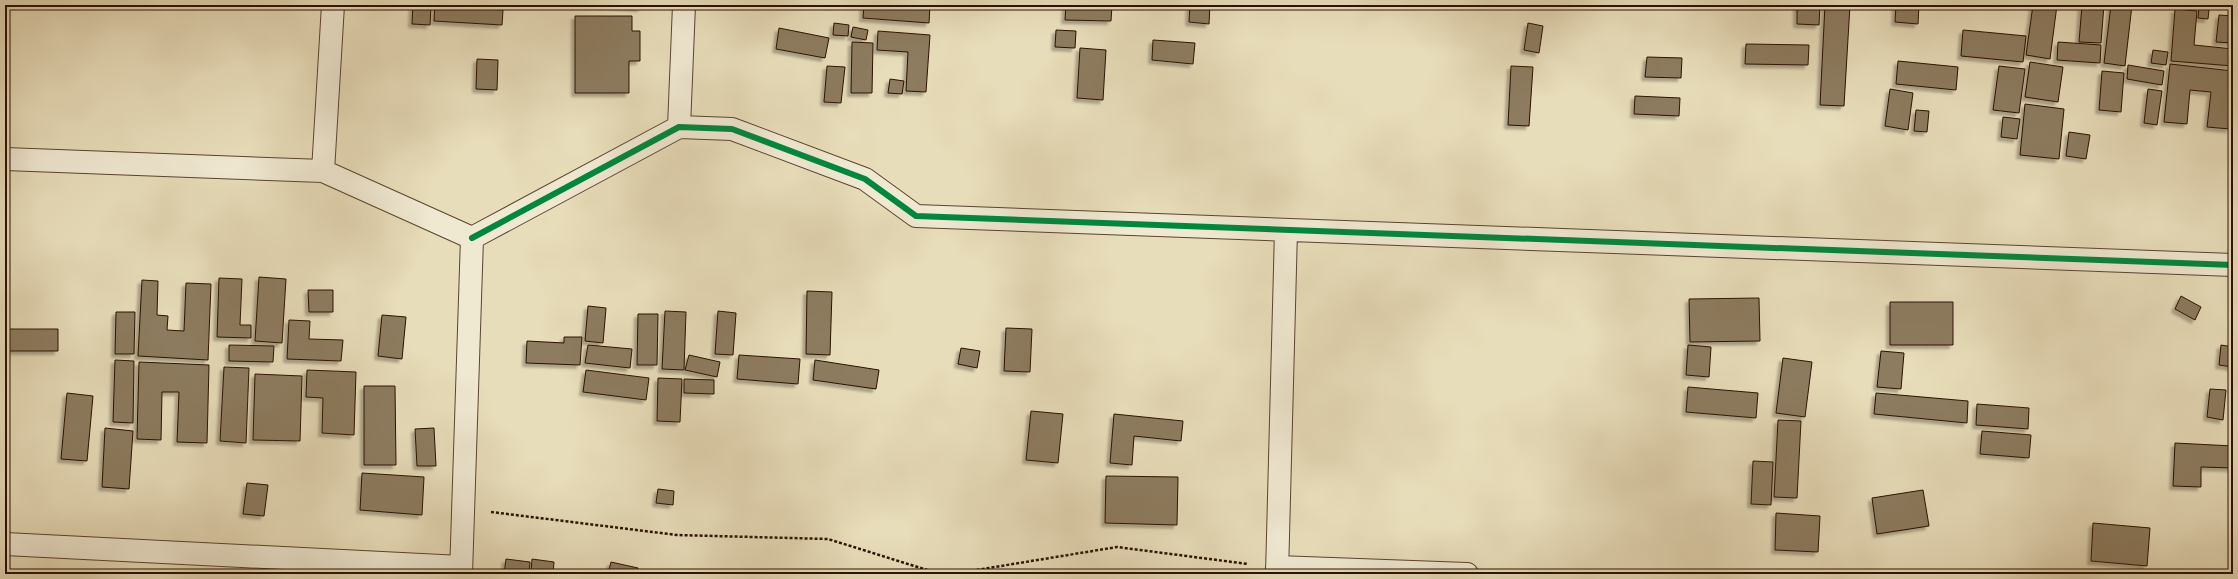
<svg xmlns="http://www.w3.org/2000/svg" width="2238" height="579" viewBox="0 0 2238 579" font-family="Vollkorn,serif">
<defs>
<filter id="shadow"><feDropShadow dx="-3.5" dy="3.5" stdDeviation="1" flood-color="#0004"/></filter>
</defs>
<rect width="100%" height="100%" fill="#e8ddba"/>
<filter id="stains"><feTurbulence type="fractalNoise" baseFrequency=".005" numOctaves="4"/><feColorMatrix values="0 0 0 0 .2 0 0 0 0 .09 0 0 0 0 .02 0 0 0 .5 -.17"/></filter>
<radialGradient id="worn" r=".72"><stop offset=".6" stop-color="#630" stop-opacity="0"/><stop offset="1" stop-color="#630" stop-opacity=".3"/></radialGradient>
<path fill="#8d7b61" stroke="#2a1100" filter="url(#shadow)" d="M413,5H431L430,25L412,24Z
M435,5L503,10L502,25L434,21Z
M600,5H641V8Z
M864,5H930L929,23L863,18Z
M1066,5H1112L1111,21L1065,20Z
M1190,5H1210L1209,24L1189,22Z
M1797,5H1820L1819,25L1797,24Z
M1825,5H1850L1844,106L1820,105Z
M1896,5H1919L1918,24L1895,22Z
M2033,5H2057L2050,59L2026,55Z
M2082,5H2104L2101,43L2079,42Z
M2111,5H2132L2125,66L2104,63Z
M2199,8L2209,10L2208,19L2198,18Z
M2175,9L2197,11L2194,45L2233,49V66L2171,61Z
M2219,15L2233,16V43L2216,42Z
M575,16H632V31H640V61H629V93H575Z
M834,23L849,25L848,36L833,35Z
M1528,23L1543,26L1539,53L1524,50Z
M853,27L868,30L866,40L851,37Z
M779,28L829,38L825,58L776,49Z
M1056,30L1076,31L1075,48L1055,47Z
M1963,30L2026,36L2023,62L1961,56Z
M878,31L930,35L926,92L906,91L908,52L877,50Z
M1153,40L1195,43L1193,64L1152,60Z
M852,42L873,43L872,93H851Z
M2058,42L2101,45L2100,63L2057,60Z
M1746,44L1809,45L1808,65L1745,64Z
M1080,48L1106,50L1103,100L1077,98Z
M2153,50L2168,52L2166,65L2151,63Z
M1647,57L1682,58L1681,78L1645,77Z
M477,59L498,60L497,90L476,89Z
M1898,61L1958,67L1956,90L1896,84Z
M2030,62L2063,67L2058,102L2025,97Z
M2170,64L2233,71L2230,129L2207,127L2211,92L2190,90L2187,124L2164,122Z
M2128,65L2164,71L2162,85L2127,79Z
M827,66L845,67L841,103L824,102Z
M1511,66L1533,67L1529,126L1508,125Z
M1999,66L2025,69L2019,113L1993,110Z
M2102,71L2124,73L2121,112L2099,110Z
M890,79L904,81L902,94L888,93Z
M1890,89L1913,93L1908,130L1885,126Z
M2148,89L2162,91L2157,125L2144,123Z
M1635,96L1680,98L1679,116L1634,114Z
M2025,104L2064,109L2059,159L2020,155Z
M1916,110L1929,111L1927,132L1914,131Z
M2003,117L2020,119L2017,139L2001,137Z
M2069,132L2090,135L2086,159L2066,156Z
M5,230H6L5,263Z
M259,277L286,279L282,343L255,341Z
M219,278L242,279L240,325H251V338L217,337Z
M142,280L158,281L157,315L168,316L167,330L184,331L186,283L211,284L208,360L138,356Z
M308,290H333V312H309Z
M807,291L832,292L830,355L806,354Z
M2181,296L2201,307L2195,320L2175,309Z
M1759,298L1760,341L1690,342L1689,299Z
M1890,302H1953V345H1890Z
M588,306L606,308L603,343L585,341Z
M665,311L686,312L684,370L662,369Z
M718,311L736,313L733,355L715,354Z
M116,312H135L134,354H115Z
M638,314H658L657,365H637Z
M382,315L406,317L402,359L378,356Z
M289,320L310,321L309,339L343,340L341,361L287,359Z
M1006,328L1032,329L1030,372L1004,371Z
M5,329H58V351H5Z
M564,337H582L580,365L526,363L527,341L564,343Z
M229,345L274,346L273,362L229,361Z
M588,345L632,349L630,368L585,363Z
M1688,345L1711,347L1709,377L1686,375Z
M2221,345L2233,347V367L2219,365Z
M961,348L980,351L977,368L958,364Z
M1881,351L1904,353L1901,389L1877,387Z
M689,355L720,362L717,377L685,370Z
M739,355L800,359L798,384L737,379Z
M1783,358L1812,362L1805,417L1776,413Z
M115,360L134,361L133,423L113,422Z
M815,360L879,370L876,389L813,380Z
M139,362L209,365L207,443L177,442L179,392H162L161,440L137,439Z
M224,367L249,368L246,443L220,441Z
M307,370L356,372L354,435L322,433L323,398L306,397Z
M586,370L649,378L646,400L583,392Z
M255,374L302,376L300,441L253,440Z
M658,378L682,379L680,422L657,421Z
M684,379L714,380V394L684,393Z
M364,386H395L396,465H364Z
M1688,387L1758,393L1756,418L1686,412Z
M2210,389L2226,390L2223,420L2207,417Z
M67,393L93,396L87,461L61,459Z
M1876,393L1968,401L1967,423L1874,414Z
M1977,404L2029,408L2028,429L1976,425Z
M1031,411L1063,414L1058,463L1026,460Z
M1114,414L1183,421L1181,441L1134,436L1132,465L1110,463Z
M1778,420L1801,421L1797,498L1774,497Z
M105,428L133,431L129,489L102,487Z
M434,428L436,466H417L415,429Z
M1982,431L2031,435L2029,458L1980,454Z
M2175,443L2233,446V468L2201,467V487L2173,486Z
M1753,461L1773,462L1771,505L1751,504Z
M362,473L424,477L422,515L360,510Z
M1106,476L1178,477L1177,525L1105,523Z
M247,483L268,485L264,516L243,514Z
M658,489L674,491L673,505L656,503Z
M1923,490L1929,526L1877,534L1872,498Z
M1776,513L1820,516L1818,552L1775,550Z
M2093,523L2150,528L2147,566L2091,561Z
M506,559L530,562L529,574H504Z
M532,559L554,562L553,574H531Z
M611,562L638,568L636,574H608Z
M535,570L561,573V574H535Z"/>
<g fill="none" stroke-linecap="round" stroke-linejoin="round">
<defs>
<path id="minor" d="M679,127L684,5
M5,159L323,171L472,238
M323,171L333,5
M472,238L679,127L732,129L865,179L916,216L2233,265
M5,544L461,567
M1277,567L1467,574
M461,574L472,238
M1277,574L1286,230"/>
</defs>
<use href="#minor" stroke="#5a442e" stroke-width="24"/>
<path stroke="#2a1100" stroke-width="2.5" stroke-dasharray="3 2" stroke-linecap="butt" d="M491,512L677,535L828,539L940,574
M952,574L1117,547L1248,564"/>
<use href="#minor" stroke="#f0e9d2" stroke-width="22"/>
<defs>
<path id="cycleway" d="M472,238L679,127L732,129L865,179L916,216L2233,265"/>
</defs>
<use href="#cycleway" stroke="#f0e9d2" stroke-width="8"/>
<use href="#cycleway" stroke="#00873e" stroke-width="6"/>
</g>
<rect width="2238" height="579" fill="none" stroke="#e8ddba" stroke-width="20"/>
<rect x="6" y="6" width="2226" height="567" fill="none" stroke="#2a1100" stroke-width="2"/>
<rect x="10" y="10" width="2218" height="559" fill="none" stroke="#2a1100"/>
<rect width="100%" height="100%" filter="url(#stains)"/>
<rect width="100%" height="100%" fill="url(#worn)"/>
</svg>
